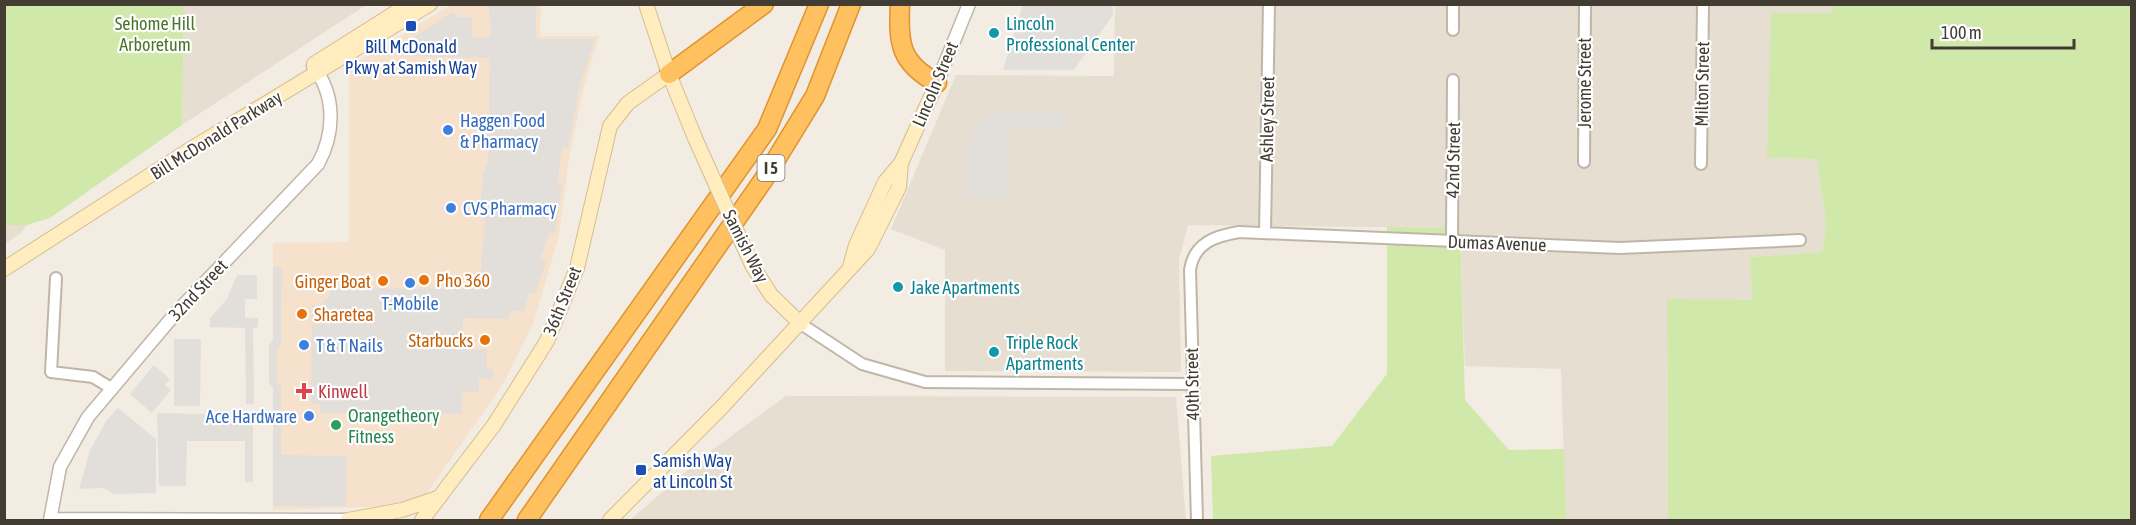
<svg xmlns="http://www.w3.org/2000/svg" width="2136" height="525" viewBox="0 0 2136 525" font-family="'Asap Condensed',sans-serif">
<rect width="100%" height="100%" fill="#f2ece2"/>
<path fill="#e6ded0" d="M184,5H366L182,125Z
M1115,5H1833V13H1772L1768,158L1817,159L1826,224L1822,252L1751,257L1752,300H1667L1668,520H1566L1561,369L1465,366L1460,228L1188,225L1179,260L1181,372L945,371V250L891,229L956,75L1114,76Z
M5,225H27L21,233L5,244Z
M786,396L1176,397L1186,520H630L704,456Z"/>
<path fill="#f5e1cc" d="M451,5H541L540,36H599L584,86L569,158L559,235L534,322L503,384L425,496L396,506L273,510V387L269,383V345L273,340V243L349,242V67Z"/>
<path fill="#d0e8aa" d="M1833,4L2131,5V520H1668L1667,299L1752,300L1750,257L1822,252L1826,224L1817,159L1767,158L1771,13H1832Z
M4,5H184L182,125L50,218L27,225H5Z
M1387,227L1460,228L1465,400L1509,450L1564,449L1566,520H1213L1211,456L1332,446L1387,374Z"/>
<path fill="#e2dfdb" d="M1023,4L1113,5V15L1074,70H1003Z
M489,5H536V39H595L580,85L568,149L562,148L557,184L562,185L555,233L549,232L540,259L546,262L535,294L529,293L524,311H509V319L463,318V349H487L486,369H493V379H479L478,392H462V414L320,413V404H311L312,305H320L330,295V288L479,289L485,221L480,209L481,198L483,174L488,162L490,58L409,56V40L453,12L457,17H471L473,37H491Z
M995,108L1006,112H1067V127H1008L1010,198H967L966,154L982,117L989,119Z
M273,267H282L281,347H277V383H281V455L346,456V506H273V387L269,383V345L273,340Z
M237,275H257V299H245V318H258V327L253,328L254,404H246L245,328L210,327V318L227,299Z
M174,339H201L200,406H174Z
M154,365L170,379L165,385L171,390L152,413L130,394Z
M118,408L156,439V493L115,494L103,488L79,489L90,450L107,420Z
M157,413L258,415V421L253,422V482H245V441H187L186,486H159Z"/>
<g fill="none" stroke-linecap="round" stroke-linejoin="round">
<defs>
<path id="minor" d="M1453,4V30
M1584,162L1585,4
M1701,164L1703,4
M1265,233L1269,4
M1452,241L1453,80
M56,278L51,372L93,377L111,388
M801,324L862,364L925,382L1191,384
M1197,520L1190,270C1194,243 1215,236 1239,232L1620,248L1800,240"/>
<path id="tertiary" d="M937,83L969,4
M50,519L358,520
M50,520L60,467L88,417L175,314L318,164C335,133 336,95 313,66"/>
<path id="secondary" d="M646,4L669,74L695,138
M314,64L409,4
M752,265L771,295L801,324
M850,267L856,245L885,182L901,163L937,83
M4,269L194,147L430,4
M348,520L402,510L440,497
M422,520L494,425L547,341L577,268L610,126L628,103L669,74
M610,520L722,407L868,249L899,187L901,163"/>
<path id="motorway" d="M900,4C898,44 900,63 937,83
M669,74L764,4
M489,520L767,129L819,4
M527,520L764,179L815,96L851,4"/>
</defs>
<use href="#minor" stroke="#c0b6a8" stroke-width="14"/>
<use href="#tertiary" stroke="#c0b6a8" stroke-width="15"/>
<use href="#secondary" stroke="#d3be91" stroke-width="16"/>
<use href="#motorway" stroke="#e0932e" stroke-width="21"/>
<use href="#minor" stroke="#fff" stroke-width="10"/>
<use href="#tertiary" stroke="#fff" stroke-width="12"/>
<use href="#secondary" stroke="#ffecbf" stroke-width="14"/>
<use href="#motorway" stroke="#ffc060" stroke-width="18"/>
<defs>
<path id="secondary-bridge" d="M695,138L752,265"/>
</defs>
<use href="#secondary-bridge" stroke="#d3be91" stroke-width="16" stroke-linecap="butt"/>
<use href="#secondary-bridge" stroke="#ffecbf" stroke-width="14"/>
</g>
<g fill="#1a4fb4" stroke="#fff" stroke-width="2">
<rect x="405" y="20" width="12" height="12" rx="3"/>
<rect x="635" y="464" width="12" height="12" rx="3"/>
</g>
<g fill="#0f9aa8" stroke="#fff" stroke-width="2">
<circle cx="994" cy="33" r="6"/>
<circle cx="898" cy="287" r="6"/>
<circle cx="994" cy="352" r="6"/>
</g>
<g fill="#3f7fe0" stroke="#fff" stroke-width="2">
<circle cx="448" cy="130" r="6"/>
<circle cx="451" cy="208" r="6"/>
<circle cx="410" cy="283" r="6"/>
<circle cx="304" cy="345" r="6"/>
<circle cx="309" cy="416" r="6"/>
</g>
<g fill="#e8710a" stroke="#fff" stroke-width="2">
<circle cx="424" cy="280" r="6"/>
<circle cx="383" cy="281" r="6"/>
<circle cx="302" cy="314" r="6"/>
<circle cx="485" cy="340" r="6"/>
</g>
<path fill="#e0444e" stroke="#fff" stroke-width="2" d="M301 382h6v6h6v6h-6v6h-6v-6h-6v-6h6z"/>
<circle fill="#2e9e5b" stroke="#fff" stroke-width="2" cx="336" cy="425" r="6"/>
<g text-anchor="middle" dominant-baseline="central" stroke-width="4.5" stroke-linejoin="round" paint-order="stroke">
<rect fill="#fff" stroke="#7b7670" stroke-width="1.5" x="757.5" y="155" width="27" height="26" rx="4.5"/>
<g font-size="16" font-weight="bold" fill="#433c33">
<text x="771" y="168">I 5</text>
</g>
<g font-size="18" fill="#497526" stroke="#fff">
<text x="155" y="23">Sehome Hill<tspan x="155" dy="21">Arboretum</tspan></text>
</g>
<g font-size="18" fill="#0d838f" stroke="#fff" text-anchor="start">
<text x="1006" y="23">Lincoln<tspan x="1006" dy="21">Professional Center</tspan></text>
<text x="910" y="287">Jake Apartments</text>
<text x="1006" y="342">Triple Rock<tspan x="1006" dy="21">Apartments</tspan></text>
</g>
<g font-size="18" fill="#164399" stroke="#fff">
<text x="411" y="46">Bill McDonald<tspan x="411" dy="21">Pkwy at Samish Way</tspan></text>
<text x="653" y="460" text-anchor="start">Samish Way<tspan x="653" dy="21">at Lincoln St</tspan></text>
</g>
<g font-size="18" fill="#433c33" stroke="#fff">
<text transform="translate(1584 83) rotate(-90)">Jerome Street</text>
<text transform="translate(935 84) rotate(-67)">Lincoln Street</text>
<text transform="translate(1702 84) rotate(-89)">Milton Street</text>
<text transform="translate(1267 119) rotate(-89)">Ashley Street</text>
<text transform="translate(216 135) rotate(-32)">Bill McDonald Parkway</text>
<text transform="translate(1453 160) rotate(-89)">42nd Street</text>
<text transform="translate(1497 243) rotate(2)">Dumas Avenue</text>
<text transform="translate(746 246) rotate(63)">Samish Way</text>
<text transform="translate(198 290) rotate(-47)">32nd Street</text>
<text transform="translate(562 301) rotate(-68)">36th Street</text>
<text transform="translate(1192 384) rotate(-91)">40th Street</text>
</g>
<g font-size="18" fill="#366cbe" stroke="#fff" text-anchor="start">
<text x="460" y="120">Haggen Food<tspan x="460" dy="21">&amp; Pharmacy</tspan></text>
<text x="463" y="208">CVS Pharmacy</text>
<text x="410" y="303" text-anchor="middle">T-Mobile</text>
<text x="316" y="345">T &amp; T Nails</text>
<text x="297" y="416" text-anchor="end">Ace Hardware</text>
</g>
<g font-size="18" fill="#c56008" stroke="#fff" text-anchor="start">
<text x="436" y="280">Pho 360</text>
<text x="371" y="281" text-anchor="end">Ginger Boat</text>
<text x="314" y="314">Sharetea</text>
<text x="473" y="340" text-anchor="end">Starbucks</text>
</g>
<g font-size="18" fill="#be3a42" stroke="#fff" text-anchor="start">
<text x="318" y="391">Kinwell</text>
</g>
<g font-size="18" fill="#27864d" stroke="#fff" text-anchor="start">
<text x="348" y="415">Orangetheory<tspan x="348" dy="21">Fitness</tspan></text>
</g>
</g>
<rect width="2136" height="525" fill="none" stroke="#433c33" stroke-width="12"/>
<path d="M1932 39v9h142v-9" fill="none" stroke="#433c33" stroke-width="3"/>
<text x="1941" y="39" font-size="18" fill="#433c33" stroke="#ffffff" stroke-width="4.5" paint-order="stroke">100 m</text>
</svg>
